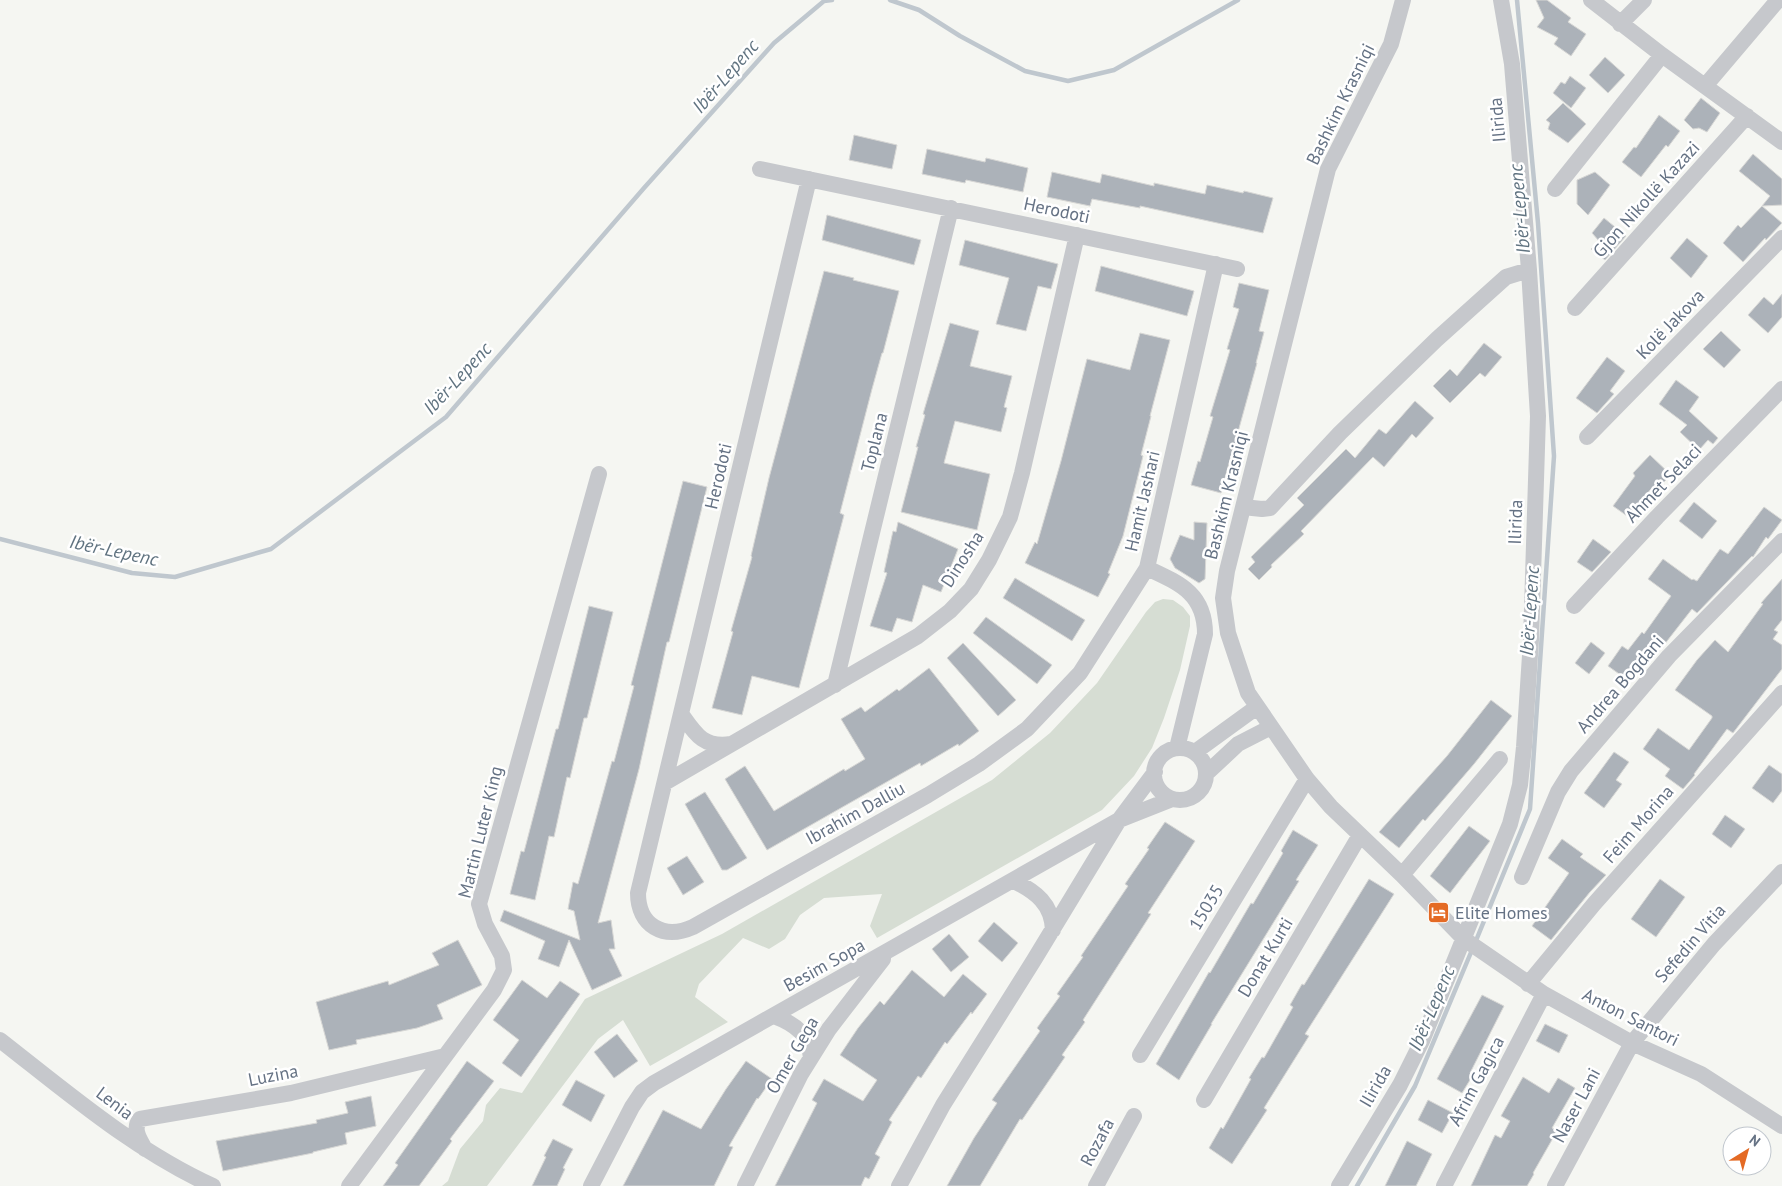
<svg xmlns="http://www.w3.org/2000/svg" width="1782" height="1186" viewBox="0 0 1782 1186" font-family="'PT Sans',sans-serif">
<rect width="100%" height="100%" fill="#f5f6f2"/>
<path fill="#d6ddd3" d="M1163,599L1173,600L1183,607L1190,616V626L1180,670L1164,718L1152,748L1134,776L1102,810L877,938L870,926L882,894L824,898L800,915L785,939L769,949L743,938L699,984L695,997L728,1022L650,1066L623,1020L598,1039L487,1186H442L448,1181L460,1149L483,1121L486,1105L500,1088L522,1093L585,999L722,934L992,780L1050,733L1097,683L1146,612L1155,602Z"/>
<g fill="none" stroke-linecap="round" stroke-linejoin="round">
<path stroke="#bfc7ce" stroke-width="4.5" d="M890,0L919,10L960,36L1025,71L1068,81L1114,70L1238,0
M0,539L132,573L175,577L271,549L446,417L644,188L774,43L824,1L832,0
M1475,943L1530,809L1554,456L1538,223L1517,0
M1357,1186L1415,1086L1472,950"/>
</g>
<path fill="#acb2b9" stroke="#d7d7d5" d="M1536,0H1547L1571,18L1568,22L1586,34L1571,56L1554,44L1558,38L1537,27L1544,18Z
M1605,57L1625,75L1608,93L1589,75Z
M1570,76L1586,88L1571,108L1553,93L1561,82L1565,84Z
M1701,98L1720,113L1707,132L1699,128L1693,129L1684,120Z
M1563,103L1586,124L1568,143L1548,129L1550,123L1546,120Z
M1659,115L1680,131L1668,147L1666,145L1641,177L1622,162L1634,147L1636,148Z
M854,135L897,145L892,169L849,160Z
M927,149L985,162L986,158L1028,168L1023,192L966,180L965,183L922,174Z
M1753,154L1782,179V205L1762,206L1770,196L1739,171Z
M1052,172L1100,183L1102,174L1154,186V183L1205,194L1207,185L1243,193L1244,191L1273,198L1263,233L1140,206V208L1092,199L1090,206L1047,197Z
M1595,172L1610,185L1588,215L1577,204V180Z
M1762,206L1782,223L1766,240L1765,238L1743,262L1723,243L1738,225L1741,228Z
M827,215L921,240L914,265L822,240Z
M1604,218L1626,236L1605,260L1591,249L1599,241L1592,233Z
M1687,238L1708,256L1691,278L1670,258Z
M965,240L1058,264L1051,289L1038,286L1026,331L996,324L1009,278L959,265Z
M1101,266L1194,291L1187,316L1095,291Z
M824,271L854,278L853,280L899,291L883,353H882L872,389L840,513L844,515L799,688L752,676L742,715L712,708L733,632L731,631L752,557L751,556L769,478Z
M1239,283L1269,290L1259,331L1264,332L1256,363H1257L1238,432H1240L1234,457L1231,456L1221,493L1191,485L1198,461L1200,462L1213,417L1210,416L1230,350L1227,349L1239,309L1233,307Z
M1782,294V317L1768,333L1748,315L1764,297L1773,305Z
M950,323L979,331L970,366L1012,376L1004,407L1007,408L1001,432L955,421L944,463L990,474L977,530L901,512L918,447H916L925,415L923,414Z
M1721,331L1741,350L1724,368L1703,349Z
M1140,333L1170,340L1150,416H1151L1141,455L1143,456L1123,536L1108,573L1110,574L1098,597L1025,563L1035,542L1037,544L1061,461L1087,359L1130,370Z
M1484,343L1502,357L1485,377L1480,373L1450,403L1433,386L1450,369L1457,376Z
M1607,357L1625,371L1610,391L1614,394L1597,413L1576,398Z
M1676,380L1699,397L1689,411L1718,438L1713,444L1708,440L1699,450L1680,432L1687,425L1659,404Z
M1415,401L1434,418L1416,438L1412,434L1384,467L1373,457L1301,531L1304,534L1271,565L1272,567L1259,580L1248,569L1255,562L1251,557L1304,505L1297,498L1346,449L1355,458L1379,429L1386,434Z
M1650,455L1671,475L1653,493L1650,490L1630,518L1613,506L1635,476L1633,473Z
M683,481L707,487L669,642H667L639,769L598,923L611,920L615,949H609L622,976L592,990L569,940L559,967L538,959L545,941L500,921L504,910L580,940L574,911L568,909L573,882L578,884L612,761L614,762L634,686L631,685Z
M1694,502L1717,521L1702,539L1679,521Z
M1764,507L1782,520L1768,539L1766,537L1753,557L1752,556L1697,613L1692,609L1653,659L1647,655L1629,681L1608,666L1622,646L1628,650L1642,632L1644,634L1671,596L1648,579L1663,559L1692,580L1693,579L1697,581L1720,549L1728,554Z
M898,522L958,549L941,592L923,585L912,622L897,618L892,632L870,626L887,573L884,572L893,531L896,532Z
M1194,522L1207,523L1205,579L1199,583L1175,568L1170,559L1180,535L1194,540Z
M1593,539L1611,552L1592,572L1577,562Z
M1015,578L1085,620L1072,641L1003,598Z
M1782,579V620L1774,630L1778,632L1773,639L1782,645V669L1733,733L1727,729L1694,774L1695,775L1683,789L1665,776L1670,769L1643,749L1658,728L1689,750L1712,718V716L1675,690L1697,660L1715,640L1728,652L1763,604L1761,603Z
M589,606L613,612L587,718H584L570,778L567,777L554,837L549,836L535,900L510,894L521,851L524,852L556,729H558Z
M986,617L1052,665L1037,684L973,633Z
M1591,642L1605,653L1589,674L1575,663Z
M963,643L1016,700L998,716L947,658Z
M929,668L979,731L959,746L958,744L921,766L920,763L767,850L725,779L745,766L774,811L844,769L845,771L865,759L841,719L861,707L865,712L897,689L899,691Z
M1491,700L1512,716L1474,764L1425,821L1423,819L1399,848L1379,832L1447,756Z
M1614,752L1629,762L1616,780L1622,784L1604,808L1584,793Z
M1769,765L1782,774V791L1773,803L1752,788Z
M705,792L747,858L727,870H722L685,804Z
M1725,815L1745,829L1731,848L1712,834Z
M1165,822L1195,841L1148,913L1151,914L1083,1020L1085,1022L1062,1055L1065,1057L1022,1120L1020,1119L980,1186H947L974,1138L997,1103L992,1100L1040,1031L1037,1028L1060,996L1057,994L1083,957L1081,956L1128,886L1125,884L1149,849L1147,848Z
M1469,826L1490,841L1450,893L1430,876Z
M1293,830L1318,845L1296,880L1299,881L1211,1024H1212L1179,1080L1156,1064L1209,972L1210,973L1251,903L1253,904L1283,853L1281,851Z
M1562,839L1583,854L1580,857L1606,875L1590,892L1551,940L1532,926L1569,873L1548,858Z
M687,856L704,882L683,895L667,868Z
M1369,879L1394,894L1305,1034L1309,1036L1264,1108L1267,1110L1232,1164L1209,1148L1221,1127L1223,1129L1251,1079L1249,1078L1262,1057L1264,1058L1293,1007L1290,1005L1302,984L1304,985Z
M1660,879L1685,897L1656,937L1631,919Z
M994,922L1018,943L1002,962L978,941Z
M949,934L969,957L951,972L932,949Z
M458,940L482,985L437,1005L443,1019L417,1028L356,1040L357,1044L329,1050L316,1002L388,981L389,985L439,965L432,953Z
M912,970L944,997L963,974L987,994L972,1014L971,1012L947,1044L945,1042L921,1078L918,1076L889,1120L892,1122L875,1154L880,1157L869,1179L865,1177L861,1186H775L817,1103L812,1100L824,1079L863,1101L877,1080L840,1055L858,1028L880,1001L884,1005Z
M522,980L547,998L560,981L580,994L521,1077L502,1063L519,1040L493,1020Z
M1482,995L1504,1006L1470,1073L1473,1075L1462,1093L1437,1079Z
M1545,1024L1568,1035L1559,1053L1536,1041Z
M617,1034L638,1061L614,1078L594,1052Z
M467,1061L494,1081L450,1139L452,1141L419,1186H383L398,1165L395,1163Z
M746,1061L772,1079L758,1099L757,1098L729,1146L733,1147L714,1186H623L663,1110L701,1129L726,1089Z
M1523,1077L1549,1093L1558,1078L1575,1088L1552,1128L1557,1131L1533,1173L1534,1174L1527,1186H1471L1495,1135L1501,1138L1510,1121L1501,1116Z
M576,1080L605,1095L591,1122L562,1105Z
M371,1096L376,1126L345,1133L347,1144L313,1152V1153L223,1171L216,1141L317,1123L316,1120L348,1113L345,1102Z
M1428,1100L1453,1113L1442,1133L1418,1120Z
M553,1139L573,1149L563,1168L565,1169L557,1186H532L546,1157L544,1156Z
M1407,1141L1432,1154L1416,1186H1385Z"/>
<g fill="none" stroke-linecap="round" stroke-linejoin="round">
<path stroke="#c6c8cc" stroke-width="16" d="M1403,0L1391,44L1328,169L1227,571L1223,598L1228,633L1248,693L1307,779L1331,807L1402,875L1464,939L1544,994L1632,1043L1701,1074L1782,1126
M1591,0L1662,55L1782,142
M1620,24L1644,0
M1705,86L1778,0
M760,169L1237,269
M809,179L638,893C638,926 664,940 693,927L928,795L979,764L1027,729L1080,673L1147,568L1216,264
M1555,189L1662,55
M1575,308L1747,116
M1587,437L1782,238
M1243,507L1262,509L1270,508L1340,433L1437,339L1506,277L1529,270
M1147,568C1179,583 1205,593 1205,634L1177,748
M1574,606L1657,517L1782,389
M835,685L951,208
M682,715C696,735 704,748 731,744
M1154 774a26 26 0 1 1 52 0a26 26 0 1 1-52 0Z
M1195,752L1257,707
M1207,773L1238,744L1271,727
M666,782L918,636L950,611L971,589L989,560L1010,517L1022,473L1077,235
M1402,875L1500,759
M1522,877L1558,792L1571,771L1669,656L1782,541
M1014,881C1036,892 1052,904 1053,930
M1528,984L1594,904L1782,693
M774,1016C795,1024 809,1034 811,1058
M0,1040C68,1093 134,1150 213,1186
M1140,1055L1307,779
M1204,1100L1360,835
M145,1149C140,1140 132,1129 140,1119L291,1093L445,1056
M349,1186L494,990L504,970L502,956L485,924L479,904L599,474
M591,1186L632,1107L642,1092L654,1083L1119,820L1172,799
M745,1186L801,1074L829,1029L883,959
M899,1186L943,1105L1034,960L1119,820L1155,772
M1096,1186L1134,1116
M1339,1186L1400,1085L1422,1041L1510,824L1520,785L1524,747L1531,640L1538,416L1529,270L1512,64L1501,0
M1444,1186L1544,994
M1555,1186L1632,1043L1714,944L1782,872"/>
</g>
<defs>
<symbol id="hotel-square" viewBox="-11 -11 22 22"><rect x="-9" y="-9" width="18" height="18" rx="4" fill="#e46a24" stroke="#fff"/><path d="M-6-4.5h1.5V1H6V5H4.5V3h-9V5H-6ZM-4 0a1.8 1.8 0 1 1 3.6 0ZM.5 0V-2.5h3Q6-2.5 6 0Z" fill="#fff"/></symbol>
</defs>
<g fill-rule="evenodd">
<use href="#hotel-square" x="1426" y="900" width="25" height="25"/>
</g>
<g text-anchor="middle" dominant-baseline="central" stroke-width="5" stroke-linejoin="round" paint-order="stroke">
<g font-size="18" fill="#657284" stroke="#fff">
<text transform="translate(1340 104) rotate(-64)">Bashkim Krasniqi</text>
<text transform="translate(1497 120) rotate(-95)">Ilirida</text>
<text transform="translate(1646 199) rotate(-48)">Gjon Nikollë Kazazi</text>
<text transform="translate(1057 210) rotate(12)">Herodoti</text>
<text transform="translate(1670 324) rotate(-46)">Kolë Jakova</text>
<text transform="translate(874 442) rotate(-76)">Toplana</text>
<text transform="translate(718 476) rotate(-77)">Herodoti</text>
<text transform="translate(1663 483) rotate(-46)">Ahmet Selaci</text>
<text transform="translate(1226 495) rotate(-76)">Bashkim Krasniqi</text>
<text transform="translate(1142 501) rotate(-77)">Hamit Jashari</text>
<text transform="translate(1515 522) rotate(-88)">Ilirida</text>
<text transform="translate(962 559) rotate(-57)">Dinosha</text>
<text transform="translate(1620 684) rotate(-49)">Andrea Bogdani</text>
<text transform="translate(855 813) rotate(-29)">Ibrahim Dalliu</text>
<text transform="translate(1638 824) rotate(-49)">Feim Morina</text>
<text transform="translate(480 832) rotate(-76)">Martin Luter King</text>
<text transform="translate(1206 907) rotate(-59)">15035</text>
<text transform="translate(1690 943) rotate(-49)">Sefedin Vitia</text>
<text transform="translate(1265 957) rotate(-59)">Donat Kurti</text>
<text transform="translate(824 965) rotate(-29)">Besim Sopa</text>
<text transform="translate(1631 1017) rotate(27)">Anton Santori</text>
<text transform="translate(792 1055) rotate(-60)">Omer Gega</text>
<text transform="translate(273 1075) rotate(-11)">Luzina</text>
<text transform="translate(1476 1081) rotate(-62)">Afrim Gagica</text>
<text transform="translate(1375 1086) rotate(-60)">Ilirida</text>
<text transform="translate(115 1103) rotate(37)">Lenia</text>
<text transform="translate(1576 1105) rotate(-62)">Naser Lani</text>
<text transform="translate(1097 1142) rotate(-62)">Rozafa</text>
</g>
<g font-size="18" fill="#657284" stroke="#fff" text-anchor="start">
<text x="1455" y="912">Elite Homes</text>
</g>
<g font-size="19" font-style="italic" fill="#607380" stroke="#fff">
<text transform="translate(725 76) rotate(-49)">Ibër-Lepenc</text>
<text transform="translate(1519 209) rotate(-95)">Ibër-Lepenc</text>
<text transform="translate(457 378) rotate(-47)">Ibër-Lepenc</text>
<text transform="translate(114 550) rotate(12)">Ibër-Lepenc</text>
<text transform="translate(1529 611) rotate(-86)">Ibër-Lepenc</text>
<text transform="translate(1431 1008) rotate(-67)">Ibër-Lepenc</text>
</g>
</g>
<g transform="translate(1747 1151) rotate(37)"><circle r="24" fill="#ffffff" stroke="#c1c7ce"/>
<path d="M0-4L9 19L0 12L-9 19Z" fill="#e46a24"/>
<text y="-8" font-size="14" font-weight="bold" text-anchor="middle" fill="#657284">N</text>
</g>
</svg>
